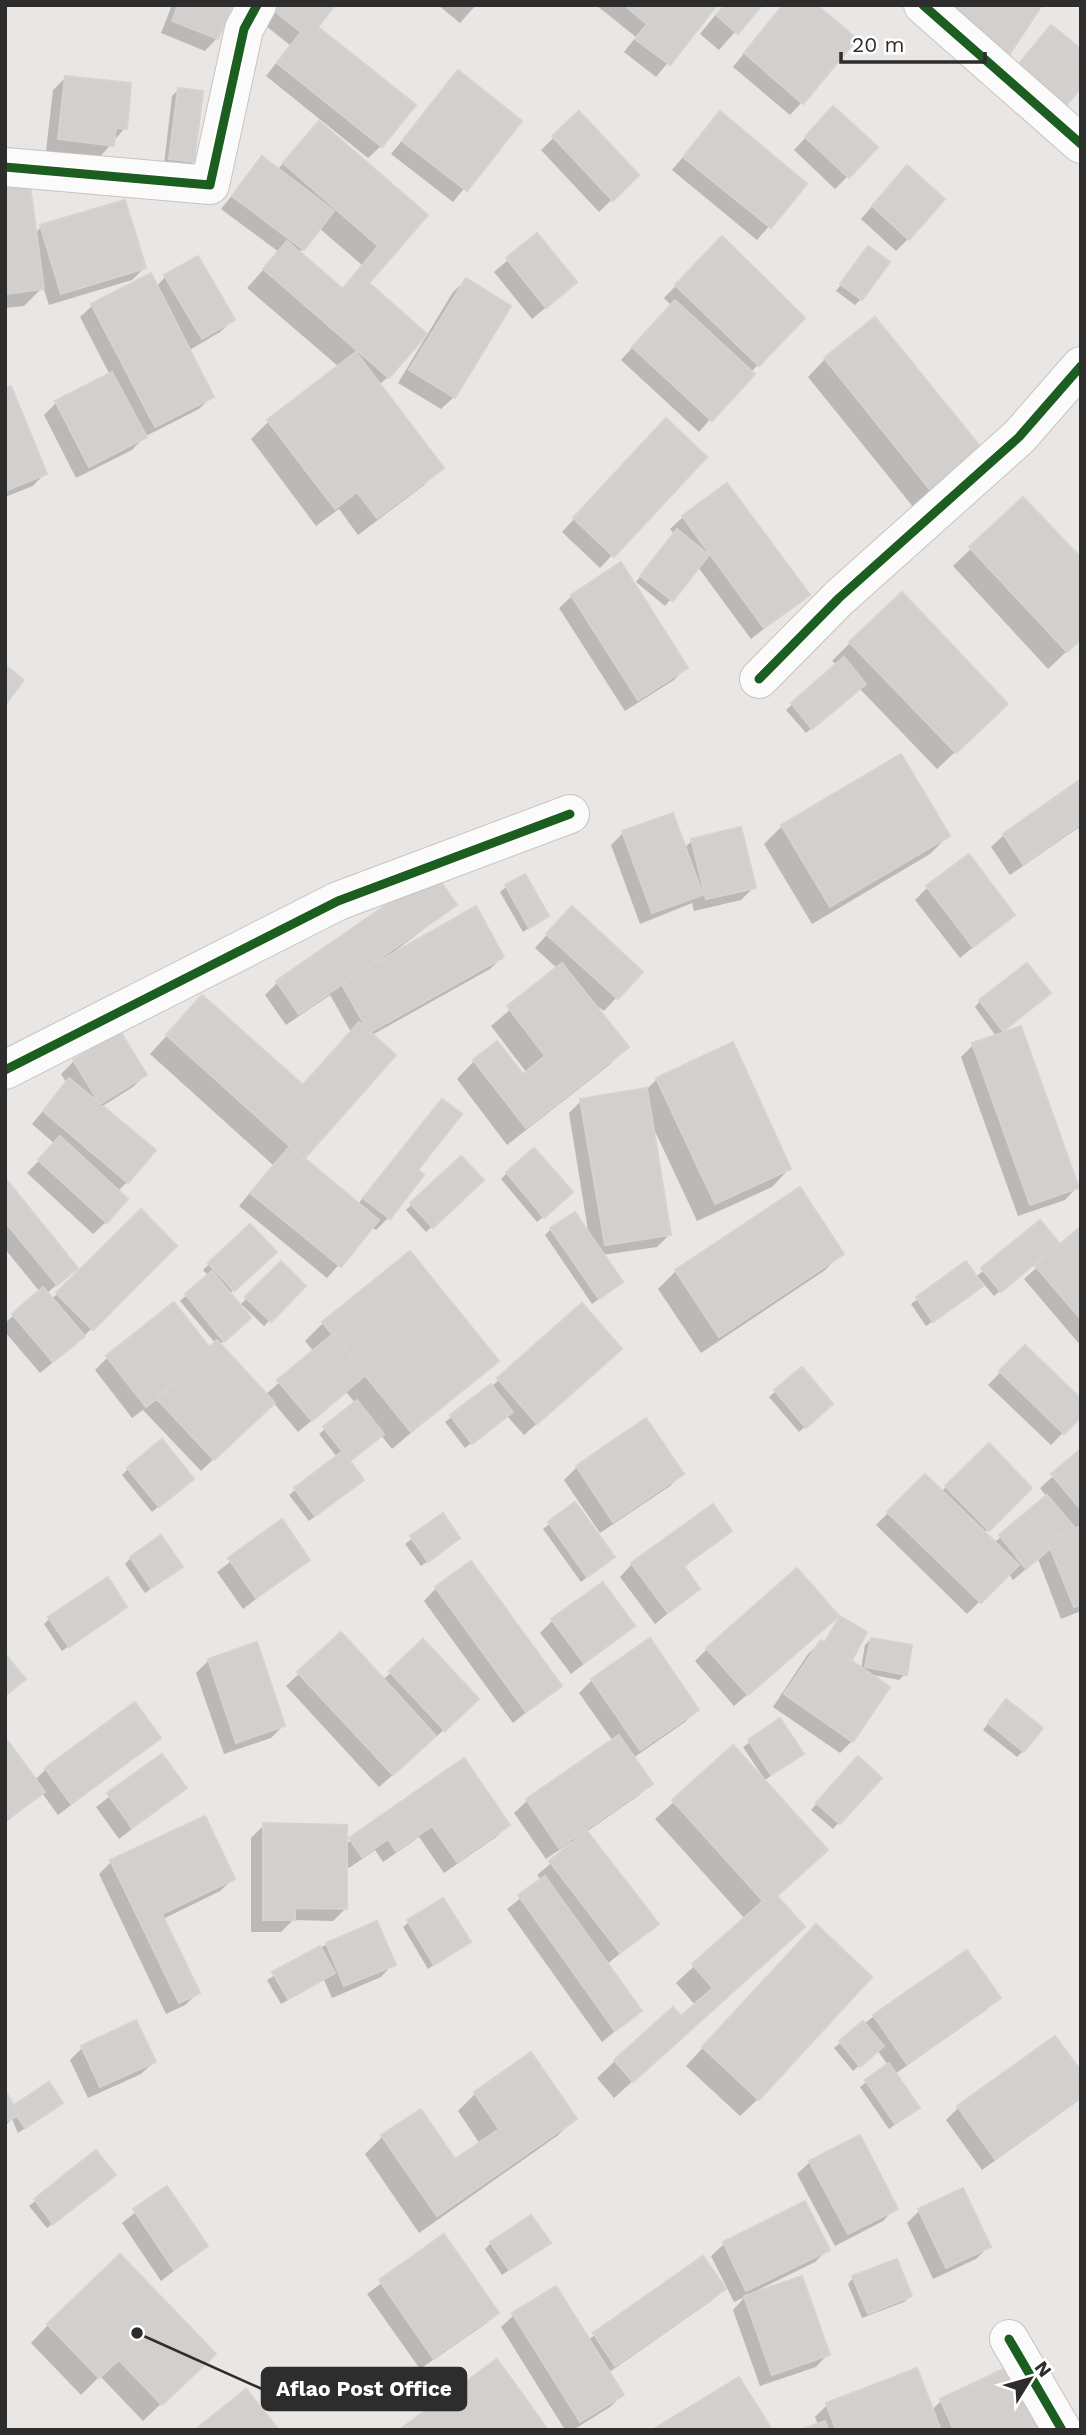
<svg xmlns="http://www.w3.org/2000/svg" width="1086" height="2435" viewBox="0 0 1086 2435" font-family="'Work Sans',sans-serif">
<rect width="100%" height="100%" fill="#eae6e4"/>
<path fill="#0003" fill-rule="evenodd" d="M172,5H230L217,38L205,51L161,33Z
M260,5L316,27L381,146L368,158L266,76L290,45L252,15Z
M438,5H476L460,23Z
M596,5H715L656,77L624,52L636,37Z
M720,5H759L719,50L700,34L722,7Z
M783,5H814L802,102L790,115L733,67Z
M458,72L520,121L453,202L391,154Z
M65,78L125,128L99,158L46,151L53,90Z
M178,90L193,162L187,168L164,164L172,96Z
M579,113L637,175L599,212L541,150Z
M720,113L805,184L757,240L672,170Z
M821,121L876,148L835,189L794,150Z
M319,124L426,215L366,283L388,377L379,385L442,467L424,485L358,535L339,509L316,526L251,439L269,421L339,367L247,288L279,252L221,209L262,158L277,170ZM319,228L362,265L341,290L299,253Z
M895,180L908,239L896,251L861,219Z
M5,183L35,233L41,227L144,268L132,280L49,305L43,287L24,306L5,308Z
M537,235L562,294L532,319L494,272Z
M722,239L803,318L751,372L699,432L621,360L671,305L664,298Z
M868,248L861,299L855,305L836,291Z
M165,277L233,320L220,332L188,351L211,397L199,409L144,437L132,450L76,478L44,415L56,403L110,375L80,317L93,305L156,287Z
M466,280L454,397L441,409L398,383L453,292Z
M825,359L981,450L914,508L808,377Z
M5,390L45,473L33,486L5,497Z
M654,433L704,457L600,568L562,532Z
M1023,499L1081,638L1048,669L953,566Z
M683,517L807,595L751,639L698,567L665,606L636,582L674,534L670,529Z
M572,596L686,667L674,680L625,711L559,608Z
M850,643L988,721L937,769L859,688L806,733L786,710L837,665L832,661Z
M1081,781V832L1078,828L1010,875L991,847L1004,835Z
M782,826L948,836L930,854L812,924L764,844Z
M623,833L684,848L692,841L754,887L741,900L694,911L692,903L640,924L611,845Z
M434,874L455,905L395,951L396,953L502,957L490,969L372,1035L302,1159L358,1204L442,1101L416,1170L422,1175L388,1218L376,1230L372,1227L327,1278L239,1206L273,1165L150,1054L202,997L302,1087L351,1032L330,995L286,1025L265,995L277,983Z
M506,887L547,916L523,932L500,892Z
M927,888L1013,914L960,958L915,900Z
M559,921L640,972L604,1011L589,1000L627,1047L609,1065L507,1145L457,1079L474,1061L522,1077L527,1073L491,1026L558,969L535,948Z
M1043,999L996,1036L975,1007L980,1001Z
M120,1033L145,1075L133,1087L101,1107L127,1182L117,1192L106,1222L93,1234L27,1173L55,1144L32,1124L67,1083L61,1074L74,1061Z
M973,1045L1077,1187L1065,1200L1018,1216L961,1057Z
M657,1079L789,1169L772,1187L697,1221L653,1127L670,1234L657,1247L602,1255L621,1282L592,1304L545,1235L551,1229L589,1237L569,1113L581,1101L646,1090Z
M461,1159L482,1180L426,1232L406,1210Z
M507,1173L565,1198L537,1222L501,1179Z
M5,1181L76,1268L46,1294L51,1300L140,1212L175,1246L79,1341L40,1373L5,1332V1323L40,1292L5,1249Z
M1040,1223L1051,1248L994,1296L977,1276Z
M250,1226L274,1252L229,1294L243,1324L219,1345L265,1395L314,1352L305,1341L323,1323L409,1253L496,1361L392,1449L381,1435L348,1462L356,1485L309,1521L289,1495L337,1457L319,1434L356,1404L346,1392L298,1432L273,1402L201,1471L143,1410L132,1418L95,1370L108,1357L209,1350L216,1344L180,1301L209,1276L203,1270Z
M1080,1229L1081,1231V1346L1024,1279Z
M842,1253L824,1271L701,1353L658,1289L676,1271Z
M281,1264L303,1286L264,1326L241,1304Z
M965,1264L975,1292L926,1326L911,1304Z
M582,1306L607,1361L524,1435L507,1416L465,1448L445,1422L491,1387Z
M1025,1347L1081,1414L1051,1445L988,1385Z
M802,1369L825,1409L799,1432L769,1397Z
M989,1446L1030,1488L984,1533L994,1543L1047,1497L1040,1488L1081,1451V1611L1061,1619L1038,1559L1013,1580L1008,1573L967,1614L876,1525L925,1476L941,1492Z
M577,1467L682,1474L670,1486L600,1533L564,1480Z
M128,1469L186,1484L152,1512L122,1475Z
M575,1504L613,1557L581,1582L543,1529Z
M443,1516L452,1544L421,1566L405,1544Z
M282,1522L308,1559L243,1609L217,1572Z
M729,1531L683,1568L698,1589L655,1624L620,1577L632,1564Z
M131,1558L175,1572L145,1593L125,1564Z
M436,1588L560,1685L513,1723L424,1601Z
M125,1607L62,1651L44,1624L49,1619Z
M840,1618L848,1661L861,1669L865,1645L871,1639L905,1674L899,1680L868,1674L852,1741L840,1753L773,1707L808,1654L821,1642L823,1643Z
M553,1620L633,1626L571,1674L540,1633Z
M824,1628L734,1706L695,1661L707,1649Z
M341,1634L383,1680L423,1642L464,1712L379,1787L286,1686Z
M650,1641L697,1710L685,1722L633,1758L651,1784L638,1796L586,1832L657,1924L607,1964L640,2011L602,2042L507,1909L542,1881L537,1875L573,1845L571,1842L546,1859L514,1813L527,1801L613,1741L579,1693L592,1680Z
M209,1660L283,1726L271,1738L224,1754L196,1673Z
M1001,1707L1023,1751L1017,1757L983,1730Z
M779,1721L795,1759L765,1780L743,1747Z
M159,1738L58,1815L42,1793L5,1823V1745L35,1780L46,1769Z
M733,1748L808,1868L776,1897L784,1945L614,2098L597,2078L615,2061L681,2019L696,2006L676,1983L745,1919L655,1819Z
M162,1756L185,1788L119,1839L96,1807Z
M463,1760L508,1825L496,1837L444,1873L419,1837L383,1862L375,1850L349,1868L346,1863V1908L333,1921L293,1920L281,1932H251V1838L264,1825L346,1844Z
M852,1764L880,1778L833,1829L811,1810Z
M111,1862L233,1879L220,1891L163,1919L198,1993L185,2005L166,2014L99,1874Z
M409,1922L468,1942L428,1969L403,1927Z
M327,1944L393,1964L381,1977L332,1998L324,1980L281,2004L267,1980Z
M798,1944L758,2099L740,2116L686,2066Z
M998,1998L986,2010L895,2074L912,2113L889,2129L860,2087L888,2065L877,2050L853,2071L834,2048L874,2016Z
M82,2048L154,2062L141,2074L88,2098L70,2060Z
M1081,2074L1079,2100L982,2170L946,2120L958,2108Z
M476,2093L575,2119L557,2136L419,2233L365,2154L382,2137L455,2161L480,2144L458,2111Z
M5,2094L13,2108L61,2103L18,2133L12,2119L5,2126Z
M96,2152L107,2181L47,2228L29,2206Z
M810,2162L895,2208L883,2221L835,2246L797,2174Z
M166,2188L206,2246L161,2281L122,2223Z
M804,2204L827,2250L815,2262L758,2290L828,2354L816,2367L760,2386L733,2310L745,2297L734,2302L711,2256L724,2244Z
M920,2210L989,2246L976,2259L933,2279L907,2223Z
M443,2237L497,2312L484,2325L420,2369L367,2294Z
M491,2243H548L502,2275L485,2249Z
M703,2258L723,2288L711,2301L608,2373L622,2395L610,2407L573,2430H565L501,2327L514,2315L588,2340Z
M853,2278L910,2296L904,2302L862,2318L848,2284Z
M48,2325L195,2371L143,2421L100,2376L81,2395L31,2343Z
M941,2401L1046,2430H805L818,2425L815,2417L827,2405L932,2410Z"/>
<path fill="#d2cfcd" stroke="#d5d2d0" stroke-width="2" d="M178,5H232L218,39L172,21Z
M267,5H335L318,27L416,105L382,147L277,63L301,32Z
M624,5H717L670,65L635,39L647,24Z
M725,5H762L738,34L716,15Z
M783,5H817L857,39L803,104L744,53Z
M936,5H1042L1009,55Z
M1051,25L1081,49V88L1065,107L1017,66Z
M458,70L522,121L467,191L402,141Z
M65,76L131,83L127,129L116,128L114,146L58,139Z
M178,88L203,91L194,162L169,159Z
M833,106L878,147L849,178L805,137Z
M579,111L639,175L613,201L552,136Z
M720,111L807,184L771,228L683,157Z
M319,121L428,215L369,283L427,334L389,378L263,269L287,241L343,289L378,246L283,163Z
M262,156L334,211L304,250L232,196Z
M907,165L945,199L909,240L872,206Z
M29,178L44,289L5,294V181Z
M125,200L146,268L61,294L40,225Z
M537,233L577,282L546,308L506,258Z
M722,236L805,318L759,366L675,285Z
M868,246L890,262L862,300L840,284Z
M198,256L235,320L202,339L164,275Z
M151,273L214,397L155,427L91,304Z
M466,278L511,306L455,398L409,370Z
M675,300L755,374L712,421L632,347Z
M875,317L983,450L932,492L824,358Z
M356,352L444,468L377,518L357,492L335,509L267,420Z
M112,372L147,437L89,467L55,401Z
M11,386L47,474L5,491V388Z
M666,418L707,457L614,557L573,518Z
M727,483L810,595L764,628L682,516Z
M1023,497L1081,558V639L1067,652L969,547Z
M677,529L709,555L673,601L640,576Z
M621,562L688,668L638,700L571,595Z
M902,592L1008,704L956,753L849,642Z
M844,657L866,684L812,729L791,703Z
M5,665L24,680L5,705Z
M901,754L950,836L830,907L781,825Z
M1081,779V824L1023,864L1003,834Z
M673,813L703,895L652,913L622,831Z
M741,827L756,888L706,899L691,839Z
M969,854L1015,915L973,947L926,886Z
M434,872L457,905L299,1014L276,981Z
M525,874L549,916L529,928L505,885Z
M476,906L504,957L369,1033L341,983Z
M572,906L643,972L618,999L546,934Z
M562,963L629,1047L526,1128L473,1060L497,1041L523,1074L545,1056L507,1006Z
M1027,963L1051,993L1003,1031L979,1000Z
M202,995L303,1085L359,1022L396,1055L304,1159L166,1035Z
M1021,1026L1079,1188L1030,1205L972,1043Z
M120,1031L147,1075L100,1104L73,1060Z
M733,1042L791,1169L715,1204L656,1078Z
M69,1078L156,1150L128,1183L43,1111Z
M647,1088L671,1235L605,1245L580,1099Z
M442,1099L462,1114L418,1170L424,1175L390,1219L363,1198Z
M60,1136L128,1199L107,1223L38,1160Z
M290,1146L379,1220L341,1267L250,1193Z
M534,1148L573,1192L544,1218L506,1172Z
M461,1156L484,1180L433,1228L410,1203Z
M5,1178L78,1268L57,1285L5,1222Z
M800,1187L844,1254L719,1337L675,1270Z
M141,1209L177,1246L93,1330L56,1293Z
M575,1212L623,1282L599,1299L550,1228Z
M1040,1220L1059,1243L1001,1292L981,1268Z
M250,1224L277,1252L234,1291L208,1263Z
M1080,1227L1081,1228V1319L1035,1266Z
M410,1251L499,1361L411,1432L322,1322Z
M281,1261L306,1286L271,1322L245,1297Z
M966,1261L983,1286L933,1322L916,1297Z
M212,1271L251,1318L224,1342L185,1294Z
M43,1287L85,1336L53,1362L12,1314Z
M174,1302L214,1353L146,1407L106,1356Z
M582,1303L622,1349L537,1424L497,1378Z
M334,1333L368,1373L312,1421L277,1380Z
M217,1340L275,1403L214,1460L156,1398Z
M1025,1345L1081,1399V1417L1064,1434L999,1371Z
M802,1367L833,1404L806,1428L774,1390Z
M491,1384L513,1412L472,1444L450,1415Z
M357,1400L384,1434L350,1461L323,1427Z
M646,1418L684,1474L613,1522L576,1466Z
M162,1439L194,1479L159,1507L127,1468Z
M989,1443L1032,1488L989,1531L945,1486Z
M1081,1449V1510L1051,1474Z
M343,1451L364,1480L315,1516L294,1488Z
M925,1474L1019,1565L981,1603L887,1512Z
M1047,1495L1075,1528L1026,1569L999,1535Z
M575,1502L615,1557L587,1577L548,1522Z
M713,1504L732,1531L684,1566L700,1589L668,1613L631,1563Z
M443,1513L460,1538L428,1562L410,1536Z
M282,1519L310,1560L256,1598L228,1558Z
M1081,1526V1605L1074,1607L1047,1540Z
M161,1535L183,1567L151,1588L130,1557Z
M471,1561L562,1686L526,1712L435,1587Z
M797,1568L839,1616L748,1695L706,1648Z
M108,1577L127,1607L69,1647L48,1617Z
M603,1582L635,1626L584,1663L551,1619Z
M840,1616L867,1632L852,1660L824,1644Z
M341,1632L436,1736L393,1775L297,1672Z
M650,1638L699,1710L640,1750L591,1679Z
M871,1638L912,1645L907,1675L865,1667Z
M423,1639L479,1699L445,1731L389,1671Z
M821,1640L890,1687L853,1742L784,1694Z
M257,1642L285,1726L236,1743L208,1659Z
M5,1654L26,1679L5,1696Z
M1006,1699L1043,1728L1024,1752L988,1723Z
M135,1702L161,1738L71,1804L45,1768Z
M780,1718L804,1754L771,1775L748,1740Z
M619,1735L653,1784L559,1848L526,1799Z
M8,1741L45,1792L5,1821V1743Z
M733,1745L828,1850L777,1896L805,1927L633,2082L614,2060L673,2007L681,2016L713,1988L692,1964L763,1901L672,1800Z
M162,1754L187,1788L132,1828L107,1793Z
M858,1756L882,1778L840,1824L816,1803Z
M464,1758L510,1825L457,1862L432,1826L396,1851L388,1839L362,1857L349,1838Z
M205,1816L235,1879L162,1914L200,1993L179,2003L110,1860Z
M263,1823L347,1825V1909L295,1908V1920H263Z
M587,1831L659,1924L620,1953L549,1861Z
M545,1876L642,2011L615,2031L518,1895Z
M443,1898L471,1942L434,1965L407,1920Z
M377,1921L396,1965L344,1986L326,1943Z
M816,1924L872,1977L759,2100L702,2047Z
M320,1946L335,1973L288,1999L272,1972Z
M967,1950L1001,1998L907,2064L873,2015Z
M136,2020L156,2062L100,2087L81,2046Z
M863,2021L884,2046L860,2067L839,2041Z
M1055,2036L1081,2071V2097L995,2159L957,2106Z
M531,2052L577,2119L437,2216L381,2135L421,2109L455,2159L499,2129L474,2092Z
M889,2063L920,2108L895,2124L865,2080Z
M49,2082L63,2103L25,2128L11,2107Z
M5,2090L19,2115L5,2122Z
M860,2135L898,2209L848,2234L809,2161Z
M96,2150L116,2175L53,2224L34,2199Z
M167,2186L208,2246L174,2270L133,2209Z
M963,2188L991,2247L946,2268L918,2209Z
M805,2201L830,2250L746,2291L723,2242Z
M531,2215L551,2243L509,2270L490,2242Z
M444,2234L499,2313L433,2358L379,2280Z
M120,2254L216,2354L162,2405L119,2360L99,2378L47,2324Z
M703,2256L726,2289L615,2366L593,2333Z
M897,2259L912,2296L868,2314L852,2276Z
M802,2276L830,2355L772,2375L744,2296Z
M556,2286L624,2395L580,2422L512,2313Z
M497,2359L548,2430H399Z
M1016,2363L1048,2430H954L940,2399Z
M917,2368L941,2430H836L826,2403Z
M739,2377L772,2430H652Z
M246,2389L279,2430H197L196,2429Z
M825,2421L828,2430H800Z"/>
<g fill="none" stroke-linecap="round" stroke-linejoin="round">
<defs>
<path id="minor" d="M923,5L1081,144
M5,167L210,185L244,29L257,5
M759,679L839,598L1019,437L1081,366
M5,1070L338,901L570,814
M1009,2339L1062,2430"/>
</defs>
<use href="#minor" stroke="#c5c3c4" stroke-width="40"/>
<use href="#minor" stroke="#fcfbfb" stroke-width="38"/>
<defs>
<path id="cycleway" d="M923,5L1081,144
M5,167L210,185L244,29L257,5
M759,679L839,598L1019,437L1081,366
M5,1070L338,901L570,814
M1009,2339L1062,2430"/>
</defs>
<use href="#cycleway" stroke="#fff" stroke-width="13"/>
<use href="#cycleway" stroke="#1b5e20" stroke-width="9"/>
</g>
<path fill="none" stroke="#2d2d2d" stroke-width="2.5" d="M137 2333L262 2389"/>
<circle fill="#2d2d2d" stroke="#fff" stroke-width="2.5" cx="137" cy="2333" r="7"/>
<rect fill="#2d2d2d" stroke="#2d2d2d" stroke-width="2.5" x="262" y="2368" width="204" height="42" rx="7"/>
<g font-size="21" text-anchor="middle" font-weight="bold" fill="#fff">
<text x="364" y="2396">Aflao Post Office</text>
</g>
<rect width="1086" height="2435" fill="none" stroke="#2d2d2d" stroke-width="14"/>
<g transform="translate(1030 2379) rotate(53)" stroke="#ffffff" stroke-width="5" paint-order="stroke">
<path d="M0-5L12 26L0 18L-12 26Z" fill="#2d2d2d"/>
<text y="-10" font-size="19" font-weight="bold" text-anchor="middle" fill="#2d2d2d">N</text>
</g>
<path d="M841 52v10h144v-10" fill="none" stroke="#2d2d2d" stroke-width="3.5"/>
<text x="852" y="52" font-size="21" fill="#2d2d2d" stroke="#ffffff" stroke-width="5" paint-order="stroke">20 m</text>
</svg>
